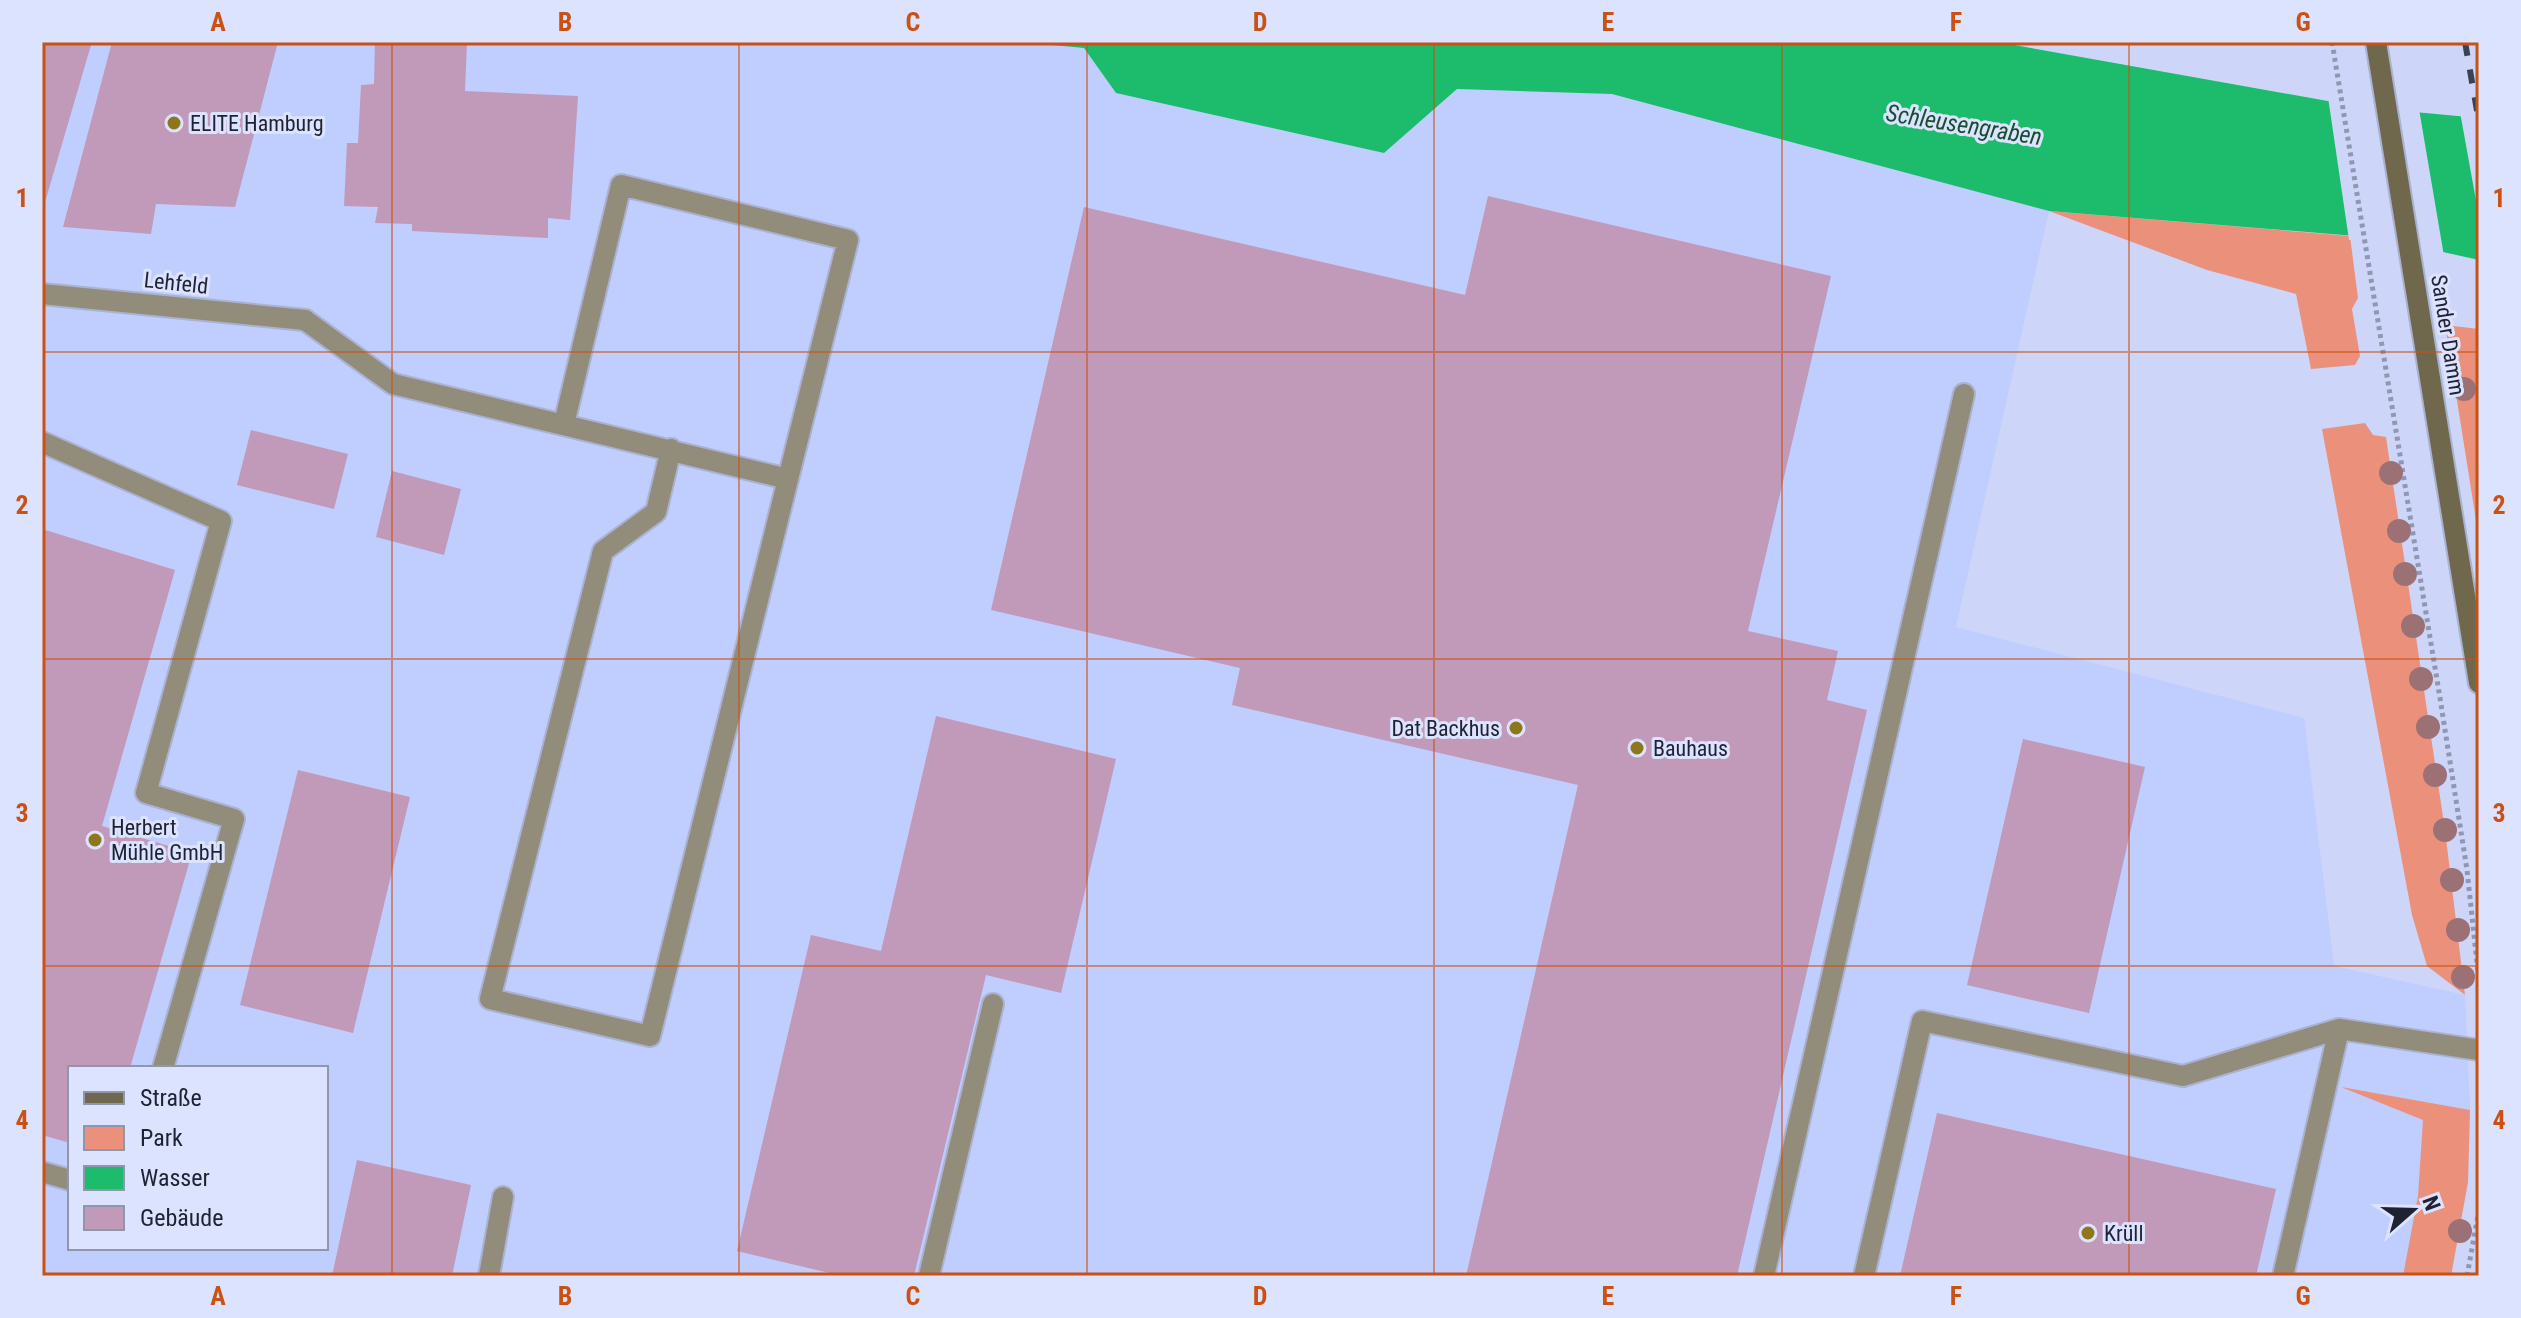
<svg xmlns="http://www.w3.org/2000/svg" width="2521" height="1318" viewBox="0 0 2521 1318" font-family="'Roboto Condensed',sans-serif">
<rect width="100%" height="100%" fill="#cdd6f8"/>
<path fill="#c0cdff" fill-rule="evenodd" d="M42,42H1021L1084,48L1116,93L1384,153L1457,89L1612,94L2049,211L1956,627L2304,718L2334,966L2465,995L2470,1110L2468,1182L2451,1276H42ZM70,1068H326V1248H70Z"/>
<path fill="#eb917b" d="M2049,211L2350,236L2358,298L2352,309L2360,356L2355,365L2311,369L2296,294L2207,270Z
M2445,325L2479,329V539Z
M2365,423L2373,435L2386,437L2445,830L2465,995L2427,966L2412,915L2322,429Z
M2341,1087L2470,1110L2468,1182L2451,1276H2403L2418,1196L2423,1120Z"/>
<path fill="#1dbc6c" d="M1021,42H1997L2361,107L2479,118V260L2380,238L2049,211L1612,94L1457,89L1384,153L1116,93L1084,48Z"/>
<path fill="#cdd6f8" d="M2328,97L2419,109L2444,256L2379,242L2349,240Z
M2460,112L2479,114V217Z"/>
<path fill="#c09ab8" d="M42,42L91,45L43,209H42Z
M112,42H278L235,207L156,204L151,234L63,227Z
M375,42H467L465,91L578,96L570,220L548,218V238L412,231V224L375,223L378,207L344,206L347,143H358L361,85L374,84Z
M1488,196L1831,276L1748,631L1838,651L1827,700L1867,710L1737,1276H1466L1578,785L1232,705L1240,668L991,610L1084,207L1465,295Z
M251,430L348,454L334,509L237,485Z
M392,471L461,489L444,555L376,537Z
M42,529L175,570L102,826L192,853L130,1068H70V1143L42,1135Z
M936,716L1116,759L1061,993L986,975L914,1276H842L737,1251L811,935L881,951Z
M2023,739L2145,767L2089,1013L1967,985Z
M298,770L410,797L353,1033L240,1005Z
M1937,1113L2276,1189L2256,1276H1900Z
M357,1160L471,1185L452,1276H332Z"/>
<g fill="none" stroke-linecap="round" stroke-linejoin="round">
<defs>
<path id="lane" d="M305,320L393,384L788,479L650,1036L490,999L603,551L656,512L671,449
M564,424L621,185L848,240L788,479
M42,442L221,521L146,793L234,819L163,1068
M42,1172L70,1180
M489,1276L503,1197
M929,1276L993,1004
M1764,1276L1964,394
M1864,1276L1922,1021L2183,1076L2339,1029L2479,1050
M2283,1276L2339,1029"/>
<path id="street" d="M42,294L305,320"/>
<path id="secondary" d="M2376,42L2479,683"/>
</defs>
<use href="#lane" stroke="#aab2d0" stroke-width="24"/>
<use href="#street" stroke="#aab2d0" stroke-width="24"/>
<use href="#secondary" stroke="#aab2d0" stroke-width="24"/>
<path stroke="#9097b3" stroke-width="5" stroke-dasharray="4 4" stroke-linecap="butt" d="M2332,42L2440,698L2467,870L2479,981
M2467,1276L2479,1210"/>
<use href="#lane" stroke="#928c7a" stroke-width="20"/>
<use href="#street" stroke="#928c7a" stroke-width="20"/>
<use href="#secondary" stroke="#70684d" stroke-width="20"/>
<path stroke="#3c4154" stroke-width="6" stroke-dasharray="14 14" stroke-linecap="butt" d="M2465,42L2479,122"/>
</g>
<g fill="#9b7176">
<circle cx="2464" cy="389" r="12"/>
<circle cx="2391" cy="473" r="12"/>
<circle cx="2399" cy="531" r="12"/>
<circle cx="2405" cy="574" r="12"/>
<circle cx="2413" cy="626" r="12"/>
<circle cx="2421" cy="679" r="12"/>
<circle cx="2428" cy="727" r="12"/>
<circle cx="2435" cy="775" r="12"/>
<circle cx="2445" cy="830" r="12"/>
<circle cx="2452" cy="880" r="12"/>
<circle cx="2458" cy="930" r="12"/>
<circle cx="2463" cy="977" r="12"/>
<circle cx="2460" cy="1231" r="12"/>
</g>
<path fill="none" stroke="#ca5112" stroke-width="2" stroke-opacity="0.55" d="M392,42V1276M739,42V1276M1087,42V1276M1434,42V1276M1782,42V1276M2129,42V1276M42,352H2479M42,659H2479M42,966H2479"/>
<g fill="#8d761b" stroke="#dce3fe" stroke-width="3">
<circle cx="174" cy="123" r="8"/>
<circle cx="1516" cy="728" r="8"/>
<circle cx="1637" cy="748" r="8"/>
<circle cx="95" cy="840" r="8"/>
<circle cx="2088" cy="1233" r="8"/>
</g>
<g text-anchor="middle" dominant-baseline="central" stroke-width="6" stroke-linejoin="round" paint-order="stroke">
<g font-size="22" fill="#1e2232" stroke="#dce3fe" text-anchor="start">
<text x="190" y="123">ELITE Hamburg</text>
<text x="1500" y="728" text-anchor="end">Dat Backhus</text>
<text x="1653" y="748">Bauhaus</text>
<text x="111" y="827">Herbert<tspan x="111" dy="25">Mühle GmbH</tspan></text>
<text x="2104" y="1233">Krüll</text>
</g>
<g font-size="22" fill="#1e2232" stroke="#dce3fe">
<text transform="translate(176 283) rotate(6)">Lehfeld</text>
<text transform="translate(2448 335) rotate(81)">Sander Damm</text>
</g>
<g font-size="24" font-style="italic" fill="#174f2e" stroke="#dce3fe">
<text transform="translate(1964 125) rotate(9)">Schleusengraben</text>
</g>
</g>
<rect width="2521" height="1318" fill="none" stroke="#dce3fe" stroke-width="88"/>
<rect x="68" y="1066" width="260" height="184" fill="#dce3fe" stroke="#9096ac" stroke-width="2"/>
<rect x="84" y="1092" width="40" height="12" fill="#70684d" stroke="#9096ac" stroke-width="2"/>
<text x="140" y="1106" font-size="24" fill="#1e2232">Straße</text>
<rect x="84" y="1126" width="40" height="24" fill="#eb917b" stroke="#9096ac" stroke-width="2"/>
<text x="140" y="1146" font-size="24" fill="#1e2232">Park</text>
<rect x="84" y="1166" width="40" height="24" fill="#1dbc6c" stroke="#9096ac" stroke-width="2"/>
<text x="140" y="1186" font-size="24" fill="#1e2232">Wasser</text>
<rect x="84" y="1206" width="40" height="24" fill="#c09ab8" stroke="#9096ac" stroke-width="2"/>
<text x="140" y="1226" font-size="24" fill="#1e2232">Gebäude</text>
<g transform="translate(2413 1210) rotate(70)" stroke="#dce3fe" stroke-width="6" paint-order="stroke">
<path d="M0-6L14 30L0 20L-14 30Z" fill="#1e2232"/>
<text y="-12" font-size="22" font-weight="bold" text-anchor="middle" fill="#1e2232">N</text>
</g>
<rect x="44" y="44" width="2433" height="1230" fill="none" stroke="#ca5112" stroke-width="3"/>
<g font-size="26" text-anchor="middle" font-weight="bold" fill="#ca5112">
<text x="218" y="31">A</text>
<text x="565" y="31">B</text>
<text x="913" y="31">C</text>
<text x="1260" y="31">D</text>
<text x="1608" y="31">E</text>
<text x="1956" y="31">F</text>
<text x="2303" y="31">G</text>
<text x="22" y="207">1</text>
<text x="2499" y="207">1</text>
<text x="22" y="514">2</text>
<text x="2499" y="514">2</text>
<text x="22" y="822">3</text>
<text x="2499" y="822">3</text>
<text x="22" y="1129">4</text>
<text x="2499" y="1129">4</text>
<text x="218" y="1305">A</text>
<text x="565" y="1305">B</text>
<text x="913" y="1305">C</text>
<text x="1260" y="1305">D</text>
<text x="1608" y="1305">E</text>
<text x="1956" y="1305">F</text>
<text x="2303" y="1305">G</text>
</g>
</svg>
